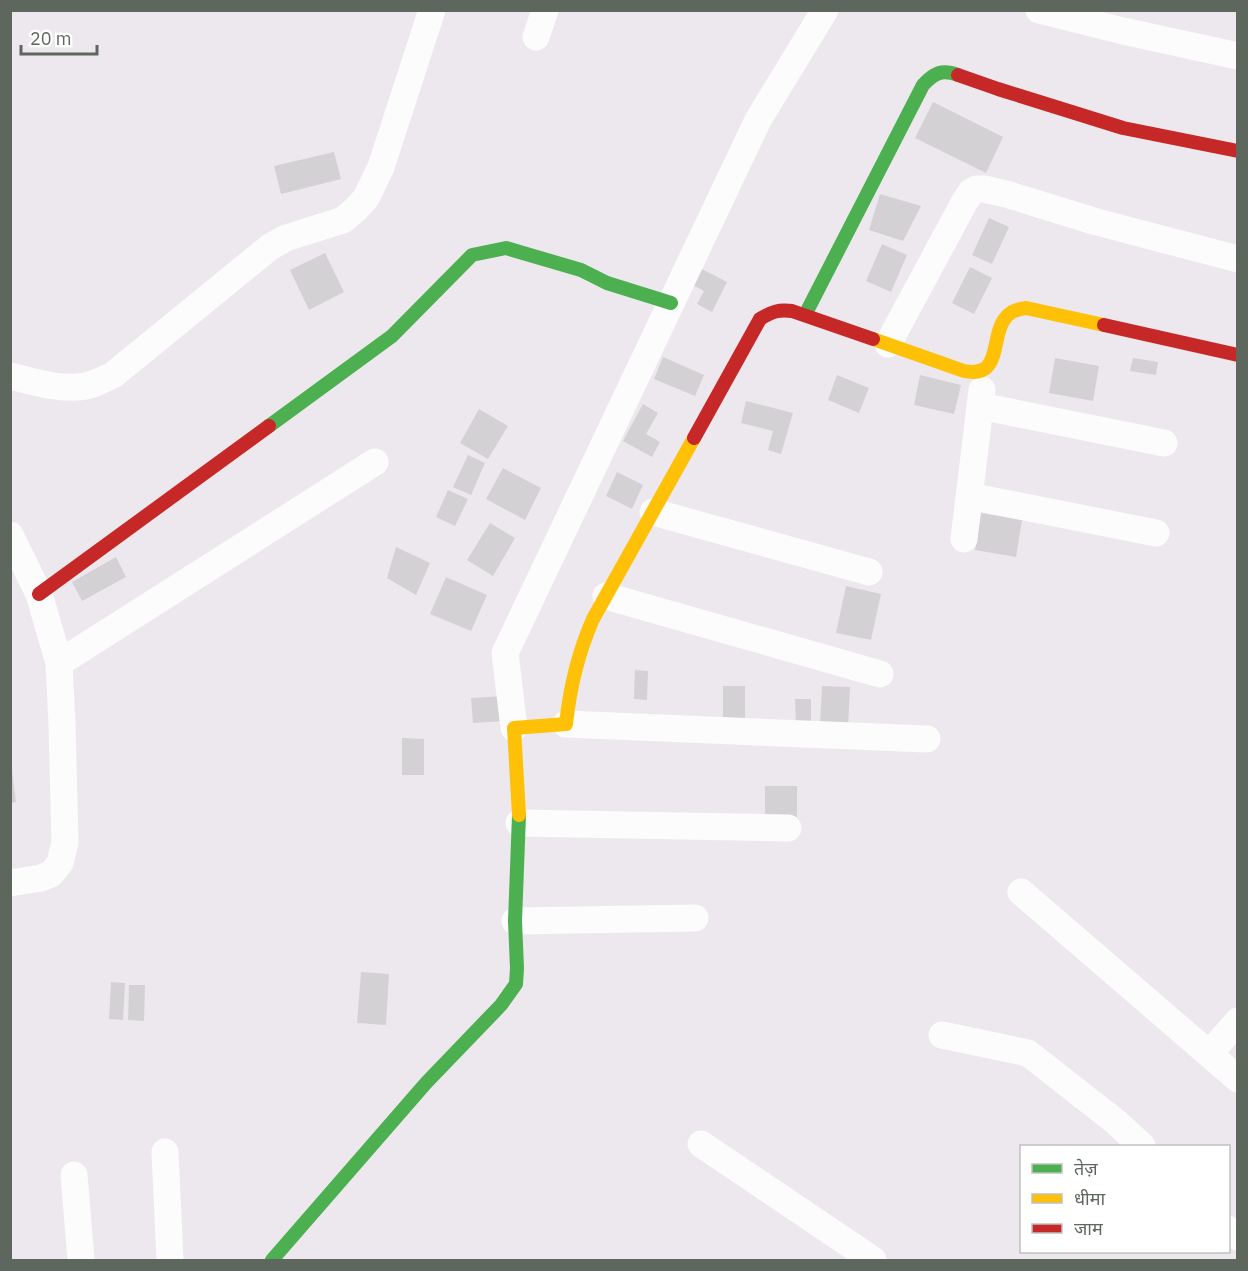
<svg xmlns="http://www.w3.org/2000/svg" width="1248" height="1271" viewBox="0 0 1248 1271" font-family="'IBM Plex Sans','Noto Sans Devanagari',sans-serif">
<rect width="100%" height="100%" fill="#ede8ed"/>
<path fill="#d4d1d4" d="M933,102L1003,137L986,173L915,138Z
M334,152L341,179L281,194L274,166Z
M880,194L921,206L903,241L869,230Z
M989,218L1009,227L992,264L972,255Z
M882,244L907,255L891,292L866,281Z
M325,253L344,292L309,310L290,270Z
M694,265L727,282L712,312L697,304L704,291L685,281Z
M970,267L992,278L974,314L952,303Z
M663,357L704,375L695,396L654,379Z
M1055,358L1099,366L1093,401L1049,393Z
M1133,358L1158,362L1156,375L1130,371Z
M837,375L869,388L859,413L828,400Z
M920,375L961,385L954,414L914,405Z
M746,401L793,413L781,454L768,450L773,431L741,423Z
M643,404L658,413L646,434L660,442L652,457L623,441Z
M479,409L508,426L488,459L460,443Z
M468,455L485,463L471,495L453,487Z
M503,468L541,488L525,520L486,499Z
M617,472L643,485L632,509L606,496Z
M448,490L468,499L455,526L436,517Z
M981,513L1022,520L1016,557L975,550Z
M490,523L515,538L493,576L467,560Z
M396,547L430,563L416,595L387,578Z
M116,557L126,577L82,601L72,582Z
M446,577L487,595L471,631L430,614Z
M846,586L881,594L871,640L836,633Z
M635,670L648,671L647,700L634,699Z
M723,686H745V720H723Z
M822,686L850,687L848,728L820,727Z
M504,696L505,721L473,723L471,698Z
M795,699H811V727H796Z
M402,738L424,739V775H402Z
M10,771H12L16,802L10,803Z
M765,786H797V817H765Z
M361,972L389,974L386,1025L357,1023Z
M111,982L125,983L123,1020L109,1019Z
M129,985H145L144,1021L128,1020Z"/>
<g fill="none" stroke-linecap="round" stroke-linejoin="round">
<path stroke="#fcfcfc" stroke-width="27" d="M1039,10L1123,31L1238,56
M536,37L545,10
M888,344L965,201L971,192L976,189H984L1006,194L1097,222L1238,259
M10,376C32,381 55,389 77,387C90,387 102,380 113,375L270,247L286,238L343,220L356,209L366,198L381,167L432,10
M980,406L1164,443
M969,496L1156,533
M653,512L869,572
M10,535L39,594L59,663L62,724L65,842L60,863L51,874L41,878L10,883
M964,539L982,390
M606,596L880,674
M59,663L375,462
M566,724L927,739
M514,728L505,653L758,120L825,10
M519,823L788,828
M1021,892L1238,1079
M515,921L695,918
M942,1035L1028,1053L1116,1122L1142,1146
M1209,1054L1238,1021
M701,1144L873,1260
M165,1152L170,1260
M74,1175L81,1260
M1228,1229L1238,1237"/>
<path stroke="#4caf50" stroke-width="14" d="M805,315L923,85C934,73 942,69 958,75
M269,426L392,336L472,255L506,248L581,270L607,283L671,303
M272,1260L426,1083L501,1005L516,984L517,968L515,921L519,815"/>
<path stroke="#ffc107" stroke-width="14" d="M873,339L964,371C1005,379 988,334 1008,315C1013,310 1020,309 1026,308L1104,325
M519,815L514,728L566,724C570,687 578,653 593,619L694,438"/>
<path stroke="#c62828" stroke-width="14" d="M958,75L998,89L1123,128L1238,151
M1104,325L1238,355
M694,438L760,319C771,312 779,309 792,311L873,339
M39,594L269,426"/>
</g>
<rect width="1248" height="1271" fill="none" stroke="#5e675d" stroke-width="24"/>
<rect x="1020" y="1145" width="210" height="108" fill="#ffffff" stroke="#bfc2be" stroke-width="1.5"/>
<rect x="1032" y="1164" width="30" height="9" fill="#4caf50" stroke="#bfc2be" stroke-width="1.5"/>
<text x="1074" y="1175" font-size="18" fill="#5e675d">तेज़</text>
<rect x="1032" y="1194" width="30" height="9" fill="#ffc107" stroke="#bfc2be" stroke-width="1.5"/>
<text x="1074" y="1205" font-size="18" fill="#5e675d">धीमा</text>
<rect x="1032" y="1224" width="30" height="9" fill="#c62828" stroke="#bfc2be" stroke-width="1.5"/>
<text x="1074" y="1235" font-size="18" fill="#5e675d">जाम</text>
<path d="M21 45v9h76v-9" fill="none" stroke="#5e675d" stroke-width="3"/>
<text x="30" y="45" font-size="18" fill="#5e675d" stroke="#ffffff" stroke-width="4.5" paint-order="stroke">20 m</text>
</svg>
